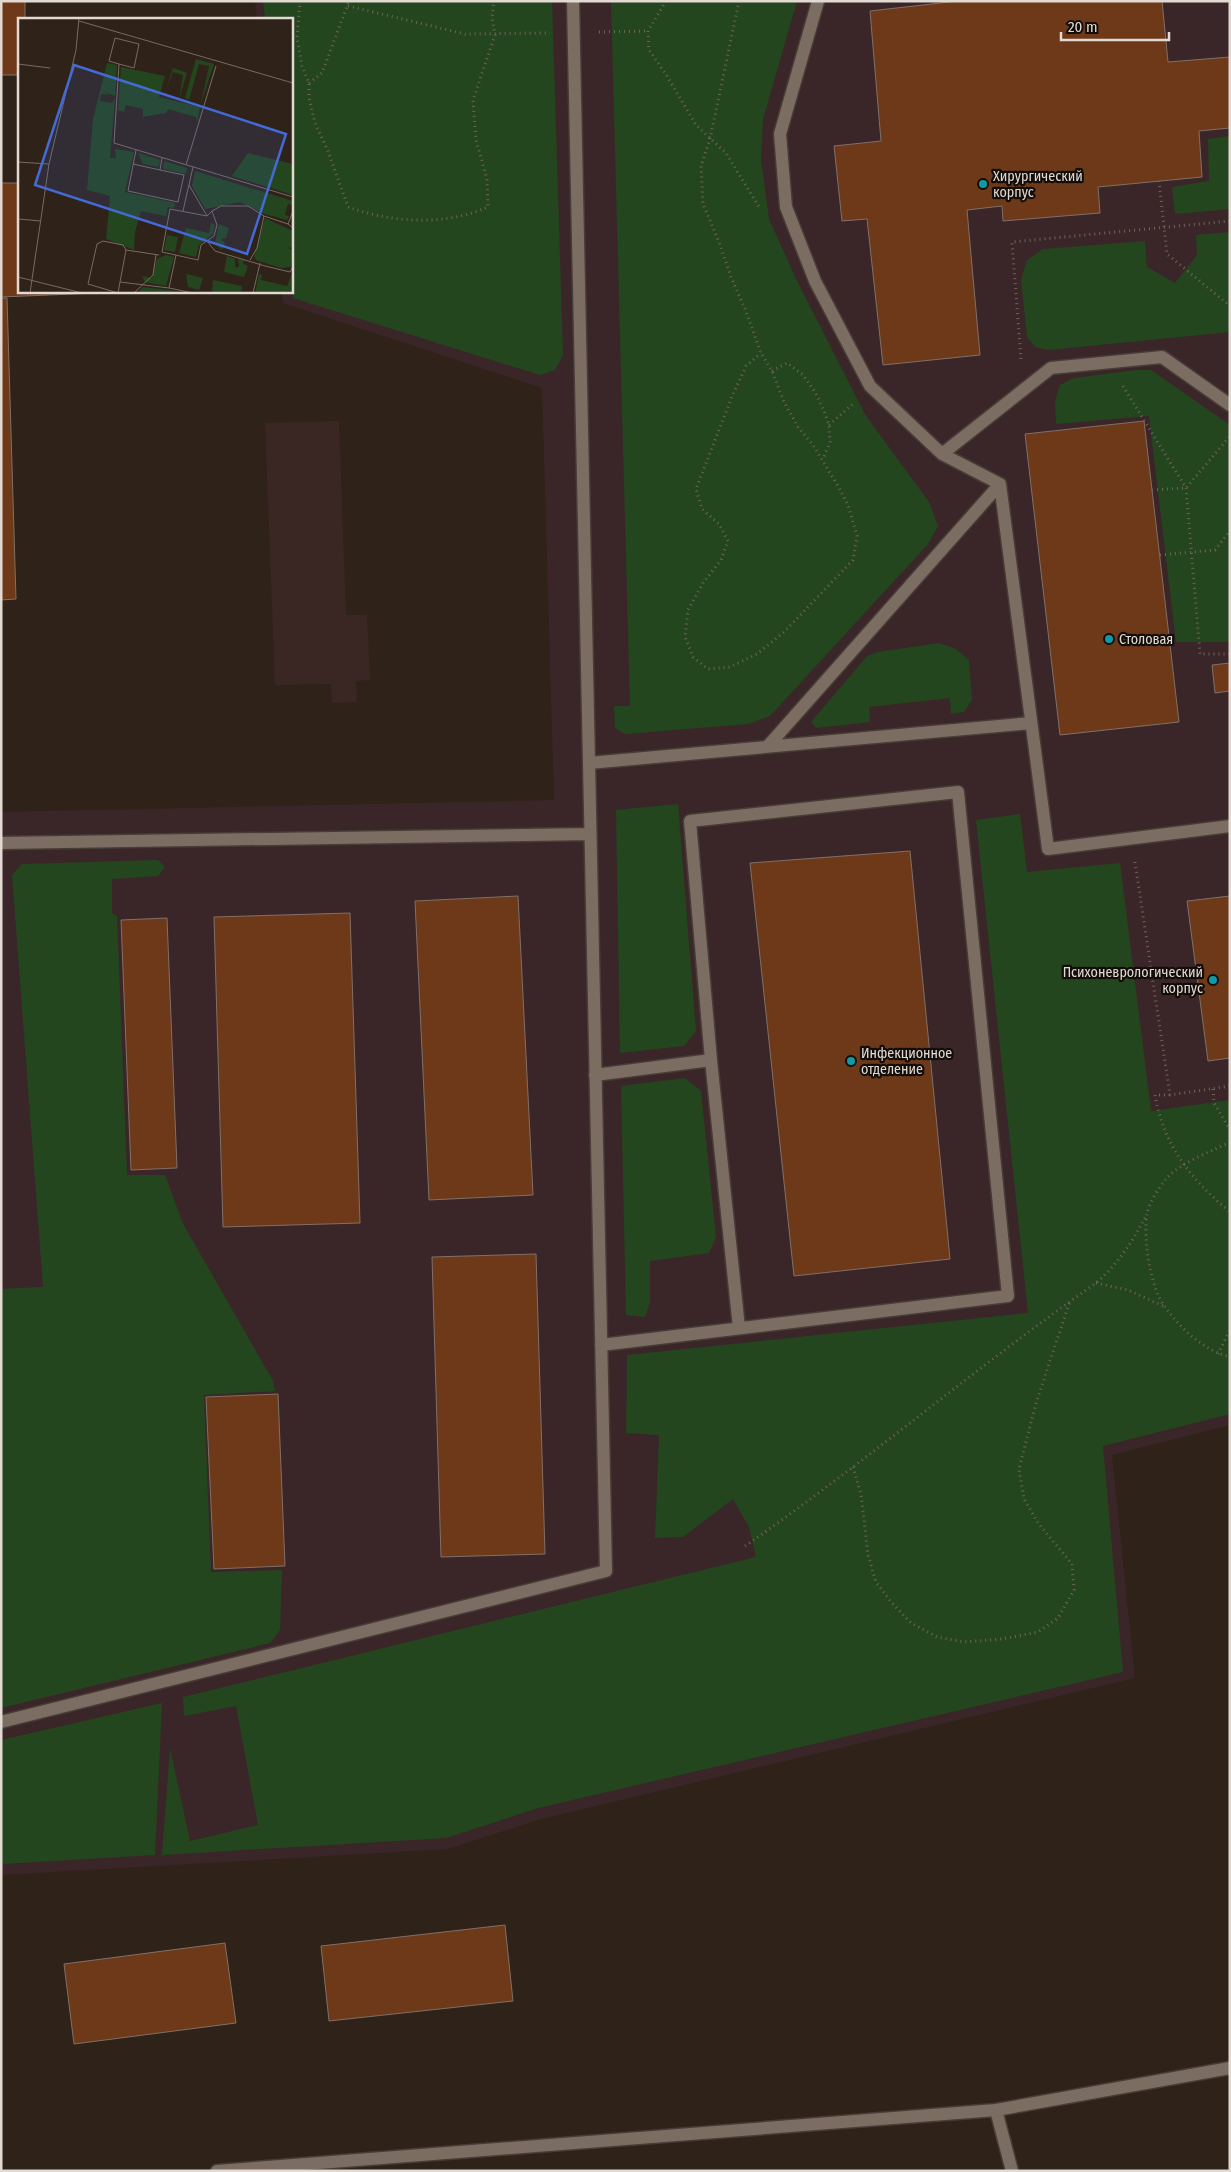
<svg xmlns="http://www.w3.org/2000/svg" width="1231" height="2172" viewBox="0 0 1231 2172" font-family="'Fira Sans Condensed',sans-serif">
<rect width="100%" height="100%" fill="#2f2219"/>
<path fill="#3a2723" d="M339,421L346,615H367L370,680L356,681L357,702L332,703L331,684L275,685L265,423Z"/>
<path fill="#3a2628" d="M255,1H1230V1425L1112,1455L1135,1678L541,1819L448,1849L1,1875V812L554,800L542,388L283,303L282,291H291V19H257Z"/>
<path fill="#24461e" d="M263,1H552L563,355L555,370L540,375L293,298L291,281V19H265Z
M611,1H797L763,119L761,160L769,219L798,283L866,416L929,502L938,526L928,544L770,716L748,724L625,734L615,728L614,706H630Z
M1230,136V209L1175,214L1172,187L1209,181L1208,139Z
M1230,232V332L1048,350L1035,347L1027,337L1021,279L1027,260L1043,249L1145,241L1147,267L1175,283L1197,255L1196,235Z
M1136,370H1151L1230,425V642H1176L1149,416L1056,424L1055,401L1060,385L1074,378Z
M939,643L956,649L969,660L972,700L964,712L951,714L950,698L869,707L870,722L816,728L811,722L867,656L878,652Z
M678,804L696,1031L684,1046L620,1053L616,810Z
M1020,814L1027,872L1120,863L1151,1111L1230,1100V1414L1103,1446L1123,1672L538,1808L446,1838L162,1855L170,1748L190,1841L258,1825L236,1706L184,1716L183,1697L756,1557L749,1527L733,1499L683,1537L655,1538L659,1435L626,1433L627,1355L1028,1313L976,820Z
M158,860L165,867L158,876L112,879V913L117,916L127,1175H165L183,1224L273,1381L275,1391L204,1395L211,1572L282,1570L280,1630L270,1643L1,1708V1289L43,1287L12,875L22,864Z
M685,1078L701,1091L716,1237L709,1253L650,1261V1303L645,1317L626,1315L621,1086Z
M162,1703L155,1855L1,1864V1740Z"/>
<path fill="#6e3919" stroke="#807067" d="M1,1H25V19H19V75H1Z
M958,1H1162L1168,62L1230,57V128L1199,131L1202,177L1098,187L1100,213L1003,221L1002,206L967,210L980,355L883,365L867,219L842,221L834,146L881,141L870,11Z
M1,183H19V291H145L1,297Z
M1,298H7L16,599L1,600Z
M1144,421L1179,722L1060,735L1025,434Z
M1230,663V691L1215,693L1212,665Z
M910,851L950,1259L794,1276L750,863Z
M518,896L533,1195L429,1200L415,901Z
M1230,896V1058L1208,1061L1187,901Z
M350,913L360,1223L223,1227L214,917Z
M167,918L177,1168L131,1170L121,920Z
M536,1254L545,1554L441,1557L432,1257Z
M278,1394L285,1566L214,1569L206,1397Z
M505,1925L513,2001L329,2021L321,1946Z
M225,1943L236,2023L74,2044L64,1964Z"/>
<g fill="none" stroke-linecap="round" stroke-linejoin="round">
<defs>
<path id="service" d="M818,1L780,134L786,207L815,281L870,386L942,454L1000,484L1048,849L1230,826
M942,454L1051,368L1162,357L1230,405
M768,746L1000,484
M589,763L1031,723
M1,843L590,834
M711,1060L739,1328
M595,1075L711,1060L690,821L958,792L1008,1296L601,1345
M1,1722L606,1571L573,1
M996,2110L1012,2171"/>
<path id="minor" d="M217,2171L996,2110L1230,2068"/>
</defs>
<use href="#service" stroke="#473d36" stroke-width="15"/>
<use href="#minor" stroke="#473d36" stroke-width="15"/>
<path stroke="#6f635c" stroke-width="3" stroke-dasharray="1 4" stroke-linecap="butt" d="M300,1L297,38L302,66L309,83V98L315,123L328,151L348,207C393,223 445,226 488,207L487,179L476,140L473,100L495,35L492,17L494,1
M666,1L648,31L649,50L667,76L696,125L726,153L759,207
M739,1L710,139L701,166L703,204L719,242L731,277L745,309L761,353L772,371L784,402L798,427L813,445L838,486L848,505L857,536L853,560L784,632L757,654L730,667L708,669L693,657L685,637L688,610L703,583L721,560L728,541L719,524L702,509L696,489L733,394L746,366L761,353
M348,6L465,34L550,33
M599,32L648,31
M309,83L322,73L349,1
M1021,359L1012,242L1230,221
M772,371L787,363L803,375L815,392L824,411L829,425L830,442L823,459
M1123,386L1186,488L1200,654H1230
M829,425L854,403
M1152,490L1186,488L1230,436
M1135,862L1170,1095L1230,1086
M1213,1089L1214,1103L1230,1130
M1170,1095H1155C1164,1147 1191,1179 1230,1212
M1230,1142C1212,1151 1180,1163 1167,1178C1159,1187 1149,1203 1147,1214C1143,1237 1150,1288 1165,1307C1182,1330 1202,1349 1230,1357
M1096,1283L1128,1290L1163,1306
M1218,1354L1230,1330
M853,1467L861,1494L868,1555L876,1582L891,1602L911,1623L937,1637L964,1642L1002,1639L1038,1632L1058,1618L1074,1590L1072,1564L1038,1523L1024,1499L1019,1469L1036,1403L1070,1301
M745,1546C865,1463 976,1367 1096,1283C1120,1262 1132,1242 1147,1214"/>
<use href="#service" stroke="#7c6d62" stroke-width="12"/>
<use href="#minor" stroke="#7c6d62" stroke-width="12"/>
<path stroke="#6f635c" stroke-width="3" stroke-dasharray="1 4" stroke-linecap="butt" d="M1159,181L1167,254L1230,306
M1160,555L1215,550L1230,531"/>
</g>
<g fill="#0f9aa8" stroke="#130d09" stroke-width="2">
<circle cx="983" cy="184" r="5"/>
<circle cx="1109" cy="639" r="5"/>
<circle cx="1213" cy="980" r="5"/>
<circle cx="851" cy="1061" r="5"/>
</g>
<g text-anchor="middle" dominant-baseline="central" stroke-width="4.5" stroke-linejoin="round" paint-order="stroke">
<g font-size="14" fill="#e2d9d3" stroke="#130d09" text-anchor="start">
<text x="993" y="176">Хирургический<tspan x="993" dy="16">корпус</tspan></text>
<text x="1119" y="639">Столовая</text>
<text x="1203" y="972" text-anchor="end">Психоневрологический<tspan x="1203" dy="16">корпус</tspan></text>
<text x="861" y="1053">Инфекционное<tspan x="861" dy="16">отделение</tspan></text>
</g>
</g>
<g transform="translate(18 18)">
<rect width="275" height="275" fill="#2f2219"/>
<path d="M178,41L196,46L183,85L191,48L181,46L171,82L167,80ZM89,45L99,47L97,78L85,73L92,77L83,76L82,83L94,85L97,80L92,140H98L97,131L116,134L107,174L157,185L156,190L150,189L148,198L123,193L117,214L116,232L88,221L92,178L69,172L75,101ZM103,49L147,58L141,79L182,89L179,104L178,99L150,91L148,95L125,99V91L108,87L106,94L100,92ZM155,50L169,55L161,81L165,57L155,54L147,74ZM120,135L142,142L141,149L125,146ZM230,135L275,146V177L214,158ZM146,143L169,150L168,156L145,151ZM177,153L275,183V187L270,186L267,197L271,198L269,202L247,196L222,184L187,191L174,168ZM247,200L275,213V229L270,230L275,232L273,249L263,250L238,242L236,238ZM193,205L197,207L195,216L181,227L178,239L161,235L168,210L191,215ZM201,206L211,210L208,220L203,221L207,225L204,232L197,226ZM149,217L160,219L157,234L146,232ZM148,237L156,239L148,268L127,264L124,258L134,260L139,241ZM209,238L217,241V249H221L220,241L226,242L225,246L230,248L226,259L206,254ZM275,253V275H237L241,256L244,257L243,262L269,268ZM168,256L185,260L181,272L170,269ZM195,262L224,268L223,275L194,274ZM125,269L151,272L168,275H119Z" fill="#24461e"/>
<path fill="none" stroke="#776b63" stroke-width="1" d="M61,3L275,65M0,46L32,50M101,46L91,43L97,20L121,26L116,50L101,46L96,125L275,179M118,132L110,173L160,184L166,157L142,152L144,140M0,144L31,146M115,146L142,152M168,147L198,48M171,167L189,198M165,193L175,149M194,193L189,198L152,191L144,234L180,242L183,227L196,218L199,207L194,193L203,188H230L246,198L270,206M275,193L270,206L275,210M0,201L23,203M189,223L197,233L247,248L272,254L275,248M108,232L141,237M158,237L151,270L175,275M232,242L239,230L246,198M0,259L64,275M102,264L108,232L105,227L85,223L79,226L70,266L100,275L102,264L151,270M117,274L135,257L138,237M12,275L31,146L58,32L61,0M235,275L242,245"/>
<path fill="#446ad7" fill-opacity="0.15" stroke="#446ad7" stroke-width="2.5" d="M56,47L268,116L229,236L17,167Z"/>
<rect width="275" height="275" fill="none" stroke="#e2d9d3" stroke-width="2.5"/>
</g>
<rect width="1231" height="2172" fill="none" stroke="#e2d9d3" stroke-width="5"/>
<path d="M1061 32v8h108v-8" fill="none" stroke="#e2d9d3" stroke-width="2.5"/>
<text x="1068" y="32" font-size="15" fill="#e2d9d3" stroke="#130d09" stroke-width="4" paint-order="stroke">20 m</text>
</svg>
